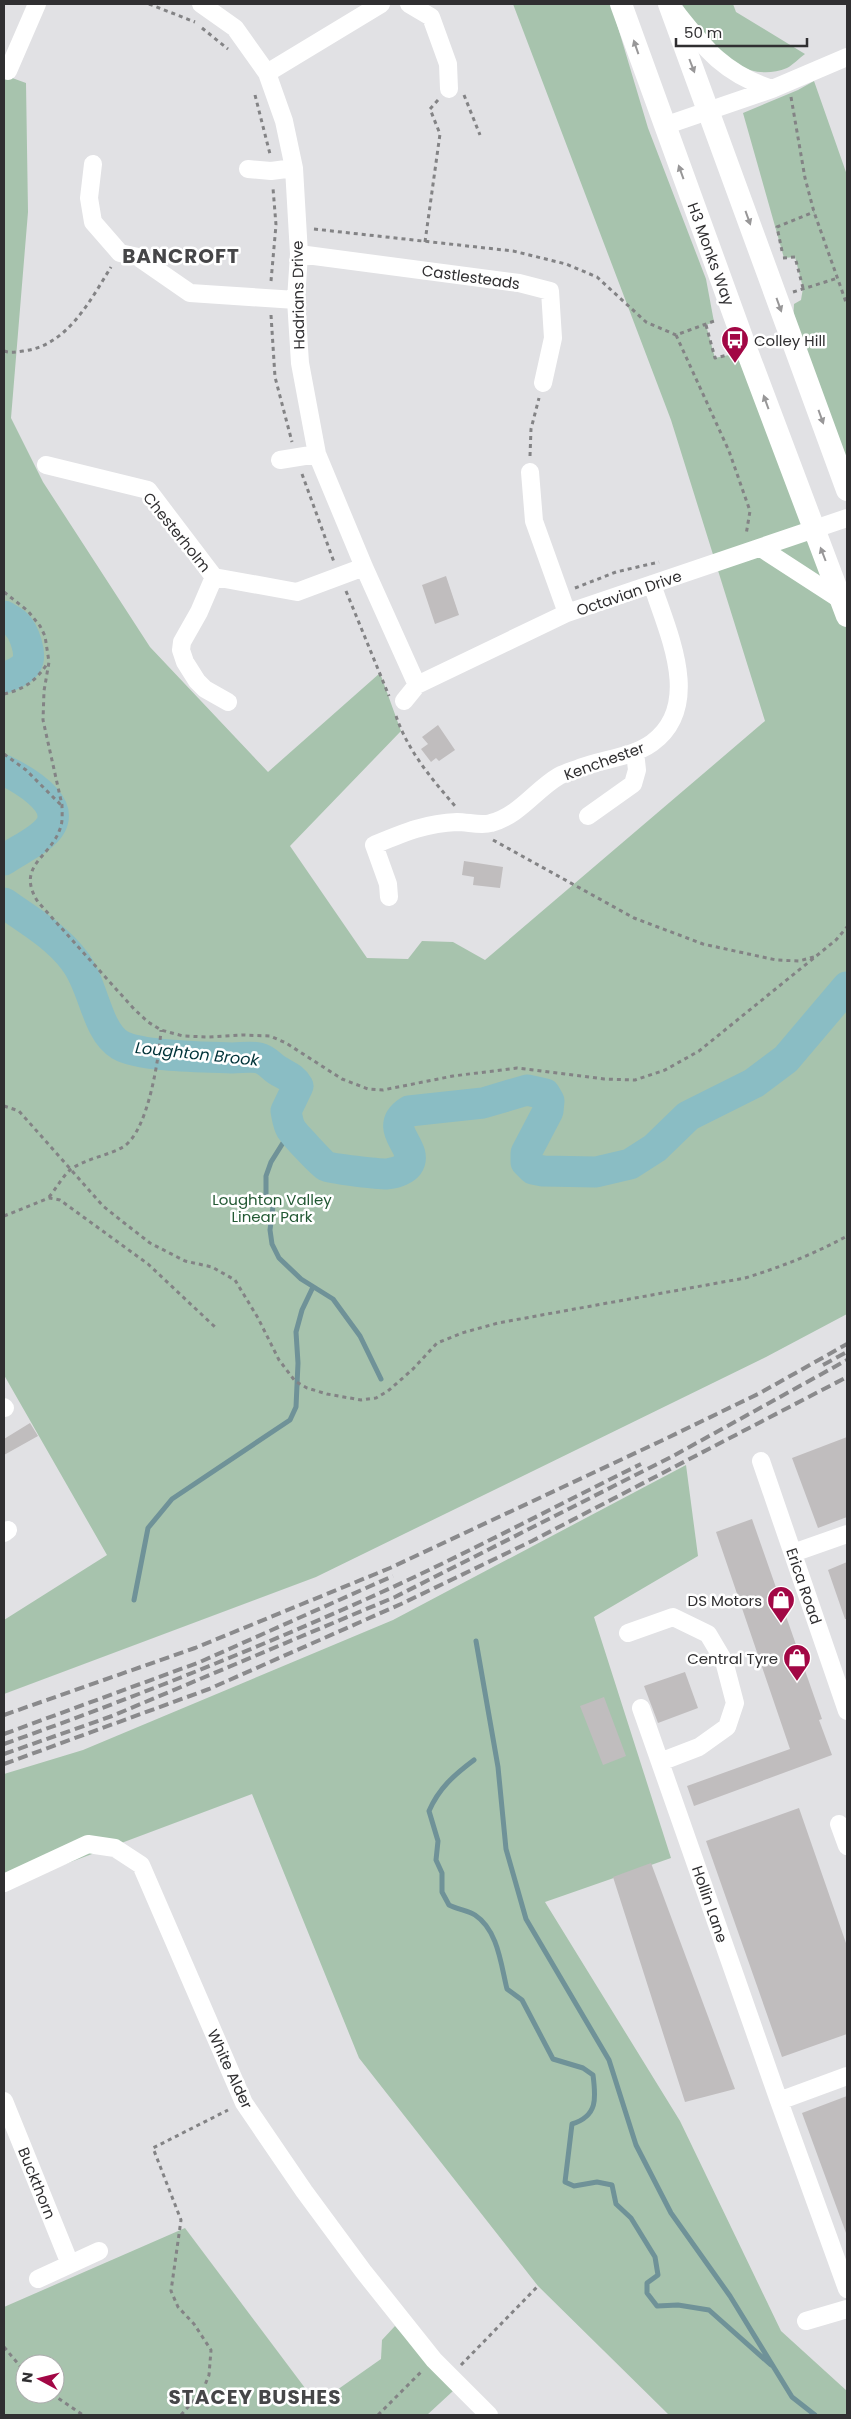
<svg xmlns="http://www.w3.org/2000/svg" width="851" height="2419" viewBox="0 0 851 2419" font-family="Poppins,sans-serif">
<rect width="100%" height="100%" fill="#e1e1e4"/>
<path fill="#a7c3ad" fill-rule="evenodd" d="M513,4H611L648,128L706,279L714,322L706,325L715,358L747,351L847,616V1314L766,1357L316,1577L4,1694V1620L107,1555L4,1375V75L26,83L28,212L11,418L43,482L150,647L268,772L380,673L401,731L290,846L367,958L408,959L422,941L453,942L485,960L765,721L671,420Z
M682,4H733L736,12L805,54C799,58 793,65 787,68C741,87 701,40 682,4Z
M814,81L847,175V490L792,339L794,304L801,300L803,288L795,257L784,258L743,113L798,90Z
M686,1465L698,1556L594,1617L671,1858L545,1902L680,2121L781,2331L847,2391V2415H669L538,2286L359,2058L252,1794L4,1887V1774L83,1750L393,1620Z
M185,2228L317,2404L381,2359L382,2340L395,2326L453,2391L427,2415H4V2307ZM25,2364H55V2394H25Z"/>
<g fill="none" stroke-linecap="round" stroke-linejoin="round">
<path stroke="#6f9298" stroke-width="5" d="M291,1130L271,1162L266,1176V1195L273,1206L270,1230L272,1244L279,1258L301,1279L333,1299L360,1336L381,1379
M134,1600L148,1528L172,1499L290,1420L296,1407L298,1363L296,1332L302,1310L313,1287
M476,1641L498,1767L506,1849L526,1919L609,2060L636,2145L671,2213L730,2296L792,2397L815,2415
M474,1760C454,1775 439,1788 429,1811L438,1841L436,1860L442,1873V1892L449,1905C457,1909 469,1911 475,1915C498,1930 501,1965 507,1989L522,2000L553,2059L583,2068L593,2075C596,2098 598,2116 572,2124L565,2182L574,2186L597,2182L612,2185L616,2204L631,2218L655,2257L658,2275L647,2283V2293L657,2306L678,2305L709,2310L771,2365"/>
<path stroke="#8abdc4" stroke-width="31" d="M4,616C8,619 14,621 17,625C24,632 32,654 27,663C23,671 11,675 4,678
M4,770C20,778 63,801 51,825C43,840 17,850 4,860
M4,903C28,920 56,936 74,960C94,984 96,1031 120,1045C141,1057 206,1057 232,1058C241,1058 251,1056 259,1058C267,1060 271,1066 277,1070C286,1076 293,1077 298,1086L286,1111C287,1116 288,1124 291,1129C293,1133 322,1164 326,1166C332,1169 378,1174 387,1174C394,1173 403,1171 408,1165C420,1148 381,1129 409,1111L483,1103L527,1090L545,1094L549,1101L548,1111L526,1153V1162L533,1169L543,1171L596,1172L630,1164L655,1148L688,1116L754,1083L786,1059L847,987"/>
</g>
<path fill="#c0bdbe" d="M446,576L459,615L435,624L422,585Z
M438,725L455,750L439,761L436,758L431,762L421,749L428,744L422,737Z
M464,861L503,867L500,888L473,885L474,877L462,875Z
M30,1423L38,1436L4,1455V1439Z
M847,1437V1517L818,1528L792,1458Z
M752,1519L822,1719L819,1720L832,1755L694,1806L687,1786L790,1749L716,1532Z
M847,1562V1619H845L828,1570Z
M685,1672L698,1708L658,1723L644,1686Z
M604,1697L626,1756L603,1765L580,1706Z
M799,1808L847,1946V2034L782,2057L706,1841Z
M651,1863L735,2089L685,2102L613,1877Z
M847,2096V2232L846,2233L802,2113Z"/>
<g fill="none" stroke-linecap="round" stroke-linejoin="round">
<path stroke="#838385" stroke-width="3" stroke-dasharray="4 4" stroke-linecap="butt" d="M149,4L195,22
M202,28L228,49
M255,95L270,154
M464,95L480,135
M791,97L805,178L814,212L847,305
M314,229L513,251L566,264L597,277L646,322L676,335L717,320
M425,242L440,134L430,109L438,100
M782,251L777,227L814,212
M783,258L795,257L803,288
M271,281L276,225L273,188
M793,292L838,278
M271,315L275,377L292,442
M706,325L715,358L728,355
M676,335L729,451L750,511L746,535
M4,351C10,353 16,352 23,351C67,346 90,301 111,267
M530,456L531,429L539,398
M302,474L334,562
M575,588L616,572L659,562
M346,591L389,696
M4,592L28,611L40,626L45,636L49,662L44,691L43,720L62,805C62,813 63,822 60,829C50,858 15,866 38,902L134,1009L148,1022L161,1030L183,1036L208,1037L243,1035L270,1036L286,1043L342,1079L368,1089L383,1090L453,1076L517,1068L604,1079L635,1080L665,1070L699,1051L836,940L847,927
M4,694C24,689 35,682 47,664
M396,716C408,751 431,778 455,806
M4,754L26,770L61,805
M493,840L634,918L703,944L776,960L799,961L817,956
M4,1106L19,1111L103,1206L123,1222L150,1243L185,1261L212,1267L235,1280L258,1318L279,1360L295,1381L307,1388L327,1394L361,1400L376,1398L388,1391L413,1369L437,1343L462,1333L498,1323L745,1278C781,1267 814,1254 847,1236
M49,1197C56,1189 62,1177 70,1170C84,1159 107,1156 123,1147C148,1132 159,1058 161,1030
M4,1216L49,1198L60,1200L148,1264L215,1327
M4,2347L25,2372
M461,2365L538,2286
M52,2394L83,2415
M181,2415L203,2390L209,2375L211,2350L194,2324L178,2307L171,2291L181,2220L153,2148L228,2110
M378,2415L422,2371"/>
<path stroke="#fff" stroke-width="18" d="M201,4L235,28L267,73L284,121L294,168L299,254L296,300L300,363L317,454L364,567L417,685
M409,4L431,17L448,64L449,89
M676,12C706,50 725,74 772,89
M8,71L37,4
M267,73L381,4
M664,126L772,89L847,57
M93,164L89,198L93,222L120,253L138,257L190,293L296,300
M248,169L271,171L294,168
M299,254L519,283L550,291L553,338L543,383
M280,460L317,454
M46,465L148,490L214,577L297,592L364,567
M530,472L534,521L567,613
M761,548L841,600
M214,577L199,612L182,642L181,650L185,662L197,681L205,689L228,702
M404,701L417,685L567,613L847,518
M588,816L633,784L637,770L635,752
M389,897L388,884L374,845C403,833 426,823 457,822C468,822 481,826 491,823C520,815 535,790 559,776C565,773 571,771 577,769C601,759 631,758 652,743C704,705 667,631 652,584
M4,1407L5,1408
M761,1461L847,1711
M4,1533L8,1530
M793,1553L847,1534
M628,1633L673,1617L708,1634L724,1661L735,1703L727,1727L699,1747L660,1762
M641,1708L779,2101
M839,1824L847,1846
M4,1883L88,1844L115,1848L141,1865L244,2103L304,2191L363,2271L434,2360L489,2415
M847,2076L779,2101L847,2289
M4,2101L70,2264
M38,2279L99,2251
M806,2321L847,2309"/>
<path stroke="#fff" stroke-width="22" d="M621,4L747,351L847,616
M669,4L847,490"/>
<path stroke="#8a8a8c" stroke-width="4" stroke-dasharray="10 5" stroke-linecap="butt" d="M823,1365L847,1352
M4,1715L195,1648L390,1568L661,1441L760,1393L847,1344
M4,1734L200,1662L393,1576
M4,1744C136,1697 266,1645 393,1587C477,1548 558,1505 641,1464
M4,1754L112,1716L395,1597L673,1456L847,1360
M4,1764L209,1689L401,1604L532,1541L847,1377"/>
</g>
<defs><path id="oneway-solid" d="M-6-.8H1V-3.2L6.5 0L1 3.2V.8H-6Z" transform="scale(1.25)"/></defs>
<g fill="#989798">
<use href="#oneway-solid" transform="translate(636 47) rotate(-109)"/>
<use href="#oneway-solid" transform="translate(692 66) rotate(69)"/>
<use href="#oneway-solid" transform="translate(681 172) rotate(-110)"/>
<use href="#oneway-solid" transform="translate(748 218) rotate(70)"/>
<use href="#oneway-solid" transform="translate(779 305) rotate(70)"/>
<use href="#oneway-solid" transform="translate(766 402) rotate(-110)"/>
<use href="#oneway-solid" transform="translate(821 417) rotate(70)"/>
<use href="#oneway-solid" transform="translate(823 554) rotate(-111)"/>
</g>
<defs>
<symbol id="bus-pin" viewBox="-11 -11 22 30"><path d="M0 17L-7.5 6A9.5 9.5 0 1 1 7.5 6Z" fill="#a20745" stroke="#fff"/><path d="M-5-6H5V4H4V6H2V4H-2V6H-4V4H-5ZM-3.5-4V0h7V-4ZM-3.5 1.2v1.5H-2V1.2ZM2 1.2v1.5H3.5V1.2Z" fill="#fff"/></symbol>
<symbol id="shop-pin" viewBox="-11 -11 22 30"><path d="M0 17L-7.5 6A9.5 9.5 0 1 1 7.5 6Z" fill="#a20745" stroke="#fff"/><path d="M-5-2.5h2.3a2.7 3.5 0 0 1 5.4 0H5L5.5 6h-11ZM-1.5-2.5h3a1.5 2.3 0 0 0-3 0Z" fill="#fff"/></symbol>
</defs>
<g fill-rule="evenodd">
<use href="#bus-pin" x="719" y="324" width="32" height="43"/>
<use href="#shop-pin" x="765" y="1584" width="32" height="43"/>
<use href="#shop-pin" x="781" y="1642" width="32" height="43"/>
</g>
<g text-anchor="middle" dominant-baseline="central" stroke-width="5" stroke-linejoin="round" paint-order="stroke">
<g font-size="15" fill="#302f31" stroke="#fff">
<text transform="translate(711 254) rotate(70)">H3 Monks Way</text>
<text transform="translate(471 277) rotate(8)">Castlesteads</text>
<text transform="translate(298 295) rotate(-91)">Hadrians Drive</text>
<text transform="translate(177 532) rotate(51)">Chesterholm</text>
<text transform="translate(629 593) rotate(-19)">Octavian Drive</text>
<text transform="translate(604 761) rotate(-20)">Kenchester</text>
<text transform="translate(804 1586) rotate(71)">Erica Road</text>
<text transform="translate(710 1904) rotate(71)">Hollin Lane</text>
<text transform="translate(230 2069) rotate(65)">White Alder</text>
<text transform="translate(37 2183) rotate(68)">Buckthorn</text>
</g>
<g font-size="15" fill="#302f31" stroke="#fff" text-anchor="end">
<text x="754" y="340" text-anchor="start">Colley Hill</text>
<text x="762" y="1600">DS Motors</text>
<text x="778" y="1658">Central Tyre</text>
</g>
<g font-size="15" fill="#235934" stroke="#fff">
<text x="272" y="1199">Loughton Valley<tspan x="272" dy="17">Linear Park</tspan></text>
</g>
<g font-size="16" font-style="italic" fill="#003339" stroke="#fff">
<text transform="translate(197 1054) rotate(6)">Loughton Brook</text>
</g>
<g font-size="20" font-weight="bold" letter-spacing="1" fill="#464648" stroke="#fff">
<text x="181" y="256">BANCROFT</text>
<text x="255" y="2397">STACEY BUSHES</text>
</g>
</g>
<rect width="851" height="2419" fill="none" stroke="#302f31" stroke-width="10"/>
<g transform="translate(40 2379) rotate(277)"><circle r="24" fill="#ffffff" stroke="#acacad"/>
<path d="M0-4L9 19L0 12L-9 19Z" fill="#a20745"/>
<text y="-8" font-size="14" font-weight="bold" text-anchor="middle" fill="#302f31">N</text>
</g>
<path d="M676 38v8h131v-8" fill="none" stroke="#302f31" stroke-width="2.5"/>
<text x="684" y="38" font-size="15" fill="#302f31" stroke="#ffffff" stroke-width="4" paint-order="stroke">50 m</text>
</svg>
